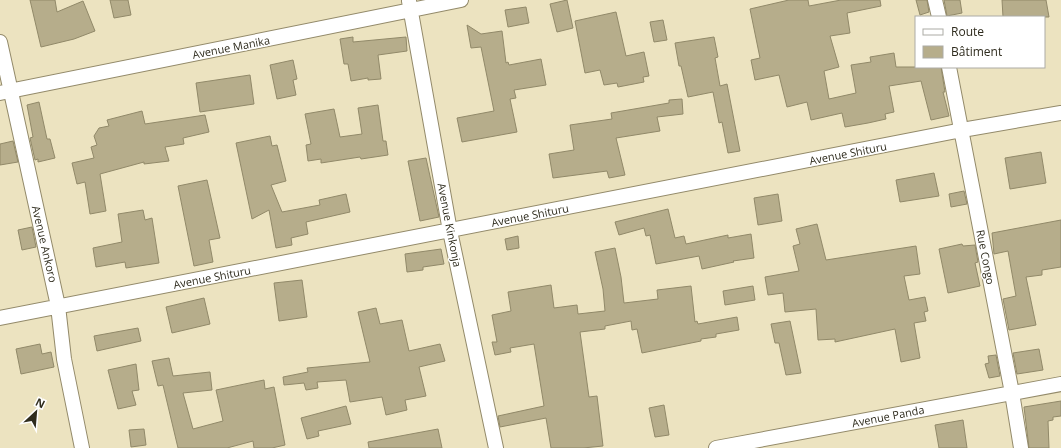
<svg xmlns="http://www.w3.org/2000/svg" width="1061" height="448" viewBox="0 0 1061 448" font-family="'Open Sans',sans-serif">
<rect width="100%" height="100%" fill="#ece3c0"/>
<path fill="#b6ad8b" stroke="#918969" d="M30,0H55L57,12L83,1L95,31L74,39L41,47Z
M110,0H128L131,15L114,18Z
M567,0L573,28L557,32L550,4Z
M789,0H808L809,6L841,0H880L881,6L847,13L850,33L830,36L839,67L824,71L829,99L856,93L851,65L871,62L870,57L894,53L896,67H941L945,92H943L949,116L931,120L921,81L889,86L894,112L885,114L886,119L868,123L845,127L842,113L811,120L807,102L787,107L779,75L755,80L751,60L760,58L750,9Z
M916,0H927L929,12L920,15Z
M944,0H960L962,13L947,16Z
M1002,0H1046L1049,17H1003Z
M526,7L529,23L508,27L505,10Z
M616,12L626,56L644,52L649,76L643,77L644,82L618,87L617,83L604,85L600,70L585,73L575,21Z
M663,20L667,40L654,42L650,22Z
M467,25L481,34L502,31L506,63L508,62L509,65L541,59L546,85L514,90L516,98L510,99L517,132L462,142L457,118L494,111L481,47L471,48Z
M353,37V42L406,37L407,51L378,55L381,79L368,80V78L351,81L348,64H344L340,39Z
M714,37L718,57L715,58L720,86L727,84L740,151L728,153L722,122L719,123L713,92L688,97L681,66H679L675,43Z
M293,60L297,79L293,80L296,95L277,99L270,65Z
M250,75L254,104L200,112L196,83Z
M682,99L683,114L657,117L660,131L616,138L625,175L609,178L607,171L553,178L549,154L574,150L570,125L612,119L611,113L669,103V100Z
M39,102L47,139H50L55,158L38,162V159L35,160L30,138L33,137L27,105Z
M378,105L383,141H386L388,155L361,159L360,157L321,163V159L308,161L306,145L311,144L305,114L334,109L340,137L362,134L358,108Z
M142,111L145,124L205,115L209,132L183,138L184,144L165,147L169,161L144,164V162L100,174L106,211L90,214L85,182L77,184L72,163L94,158L91,147L97,145L94,136L99,128L109,126L107,120Z
M270,136L272,146L277,145L286,181L271,185L282,212L320,205L319,200L346,194L350,212L306,222L308,234L291,238L292,245L276,248L269,210L252,219L236,143Z
M13,141L18,162L0,165V144Z
M1041,152L1046,183L1010,189L1005,158Z
M426,158L439,217L420,221L408,161Z
M934,173L939,196L900,202L896,180Z
M207,180L220,238L209,240L213,262L194,266L178,186Z
M964,191L967,204L951,207L949,194Z
M778,194L782,221L758,225L754,198Z
M668,209L675,238L684,236L686,244L728,235V238L751,234L754,258L733,261L734,262L702,269L699,256L656,264L650,235L646,236L644,228L619,235L615,222Z
M143,210L145,220L152,218L159,263L126,268L125,262L96,267L93,248L122,242L118,214Z
M1061,220V267L1042,270V275L1026,277L1036,325L1009,330L1003,299L1016,296L1008,251L994,254L992,233Z
M817,224L826,260L916,246L920,274L904,276L909,300L925,297L928,311L924,312L926,321L914,323L920,358L901,362L895,329L835,342V339L818,340L816,309L785,312L783,293L768,295L765,277L799,271L793,246L800,244L796,229Z
M32,227L36,247L22,250L18,230Z
M518,236L519,248L507,250L505,239Z
M962,244L963,246L975,245L978,262L975,263L980,286L948,293L939,249Z
M615,248L621,277L624,303L658,299L657,290L691,286L695,322L697,321L698,324L737,317L739,330L716,334V337L701,339V341L642,353L637,329L632,330L631,321L605,326V329L580,332L589,397L597,396L603,446L583,448H551L546,418L500,427L498,416L544,406L534,344L510,348L511,352L495,355L492,342H497L492,315L511,311L508,292L551,285L554,308L577,305L578,314L605,311L603,289L595,252Z
M441,249L444,264L423,267V270L407,272L405,254Z
M302,280L307,317L279,321L274,283Z
M753,286L755,300L725,305L723,291Z
M204,298L210,324L172,333L166,307Z
M376,308L380,324L402,320L409,351L440,344L445,361L419,367L426,396L405,400L407,410L386,415L382,397L350,402L346,380L317,382L318,388L306,390L304,383L284,385L283,377L308,372L307,368L370,362L358,312Z
M790,321L801,373L786,375L779,343H775L771,324Z
M138,328L141,341L97,351L94,336Z
M40,344L42,354L51,352L54,367L21,374L16,349Z
M1039,349L1043,370L1017,374L1013,353Z
M996,355L1000,376L989,378L985,364L989,363L988,356Z
M169,358L173,376L210,372L212,390L183,393L193,429L223,421L216,390L264,380L265,389L274,387L285,445L272,448H254L253,441L227,448H178L163,385L158,386L152,361Z
M136,364L139,390L132,391L136,405L118,409L108,370Z
M1061,401V416L1053,417V420L1048,421L1049,448H1029L1024,407Z
M664,405L669,435L655,437L649,408Z
M346,406L351,424L318,431L319,436L307,439L301,418Z
M963,420L967,448H939L935,425Z
M144,429L146,445L131,447L129,430Z
M438,429L442,448H369L368,442Z"/>
<g fill="none" stroke-linecap="round" stroke-linejoin="round">
<defs>
<path id="street" d="M935,0L939,17
M409,1L450,231L496,448
M0,42L58,306L64,359L82,448
M949,67L1012,393L1021,448
M0,93L461,0
M0,318L962,130L1061,113
M716,448L1061,384"/>
</defs>
<use href="#street" stroke="#938a6a" stroke-width="16"/>
<use href="#street" stroke="#fff" stroke-width="14"/>
</g>
<g text-anchor="middle" dominant-baseline="central" stroke-width="3" stroke-linejoin="round" paint-order="stroke">
<g font-size="11" fill="#2f2c1e" stroke="#fff">
<text transform="translate(231 47) rotate(-11)">Avenue Manika</text>
<text transform="translate(848 153) rotate(-11)">Avenue Shituru</text>
<text transform="translate(530 215) rotate(-11)">Avenue Shituru</text>
<text transform="translate(450 225) rotate(79)">Avenue Kinkonja</text>
<text transform="translate(45 244) rotate(77)">Avenue Ankoro</text>
<text transform="translate(986 257) rotate(79)">Rue Congo</text>
<text transform="translate(212 277) rotate(-11)">Avenue Shituru</text>
<text transform="translate(888 416) rotate(-11)">Avenue Panda</text>
</g>
</g>
<rect x="915" y="16" width="130" height="52" fill="#ffffff" stroke="#acaba5"/>
<rect x="923" y="29" width="20" height="6" fill="#ffffff" stroke="#acaba5"/>
<text x="951" y="36" font-size="12" fill="#2f2c1e">Route</text>
<rect x="923" y="46" width="20" height="12" fill="#b6ad8b" stroke="#acaba5"/>
<text x="951" y="56" font-size="12" fill="#2f2c1e">Bâtiment</text>
<g transform="translate(36 412) rotate(26)" stroke="#ffffff" stroke-width="3" paint-order="stroke">
<path d="M0-3L7 15L0 10L-7 15Z" fill="#2f2c1e"/>
<text y="-6" font-size="11" font-weight="bold" text-anchor="middle" fill="#2f2c1e">N</text>
</g>
</svg>
